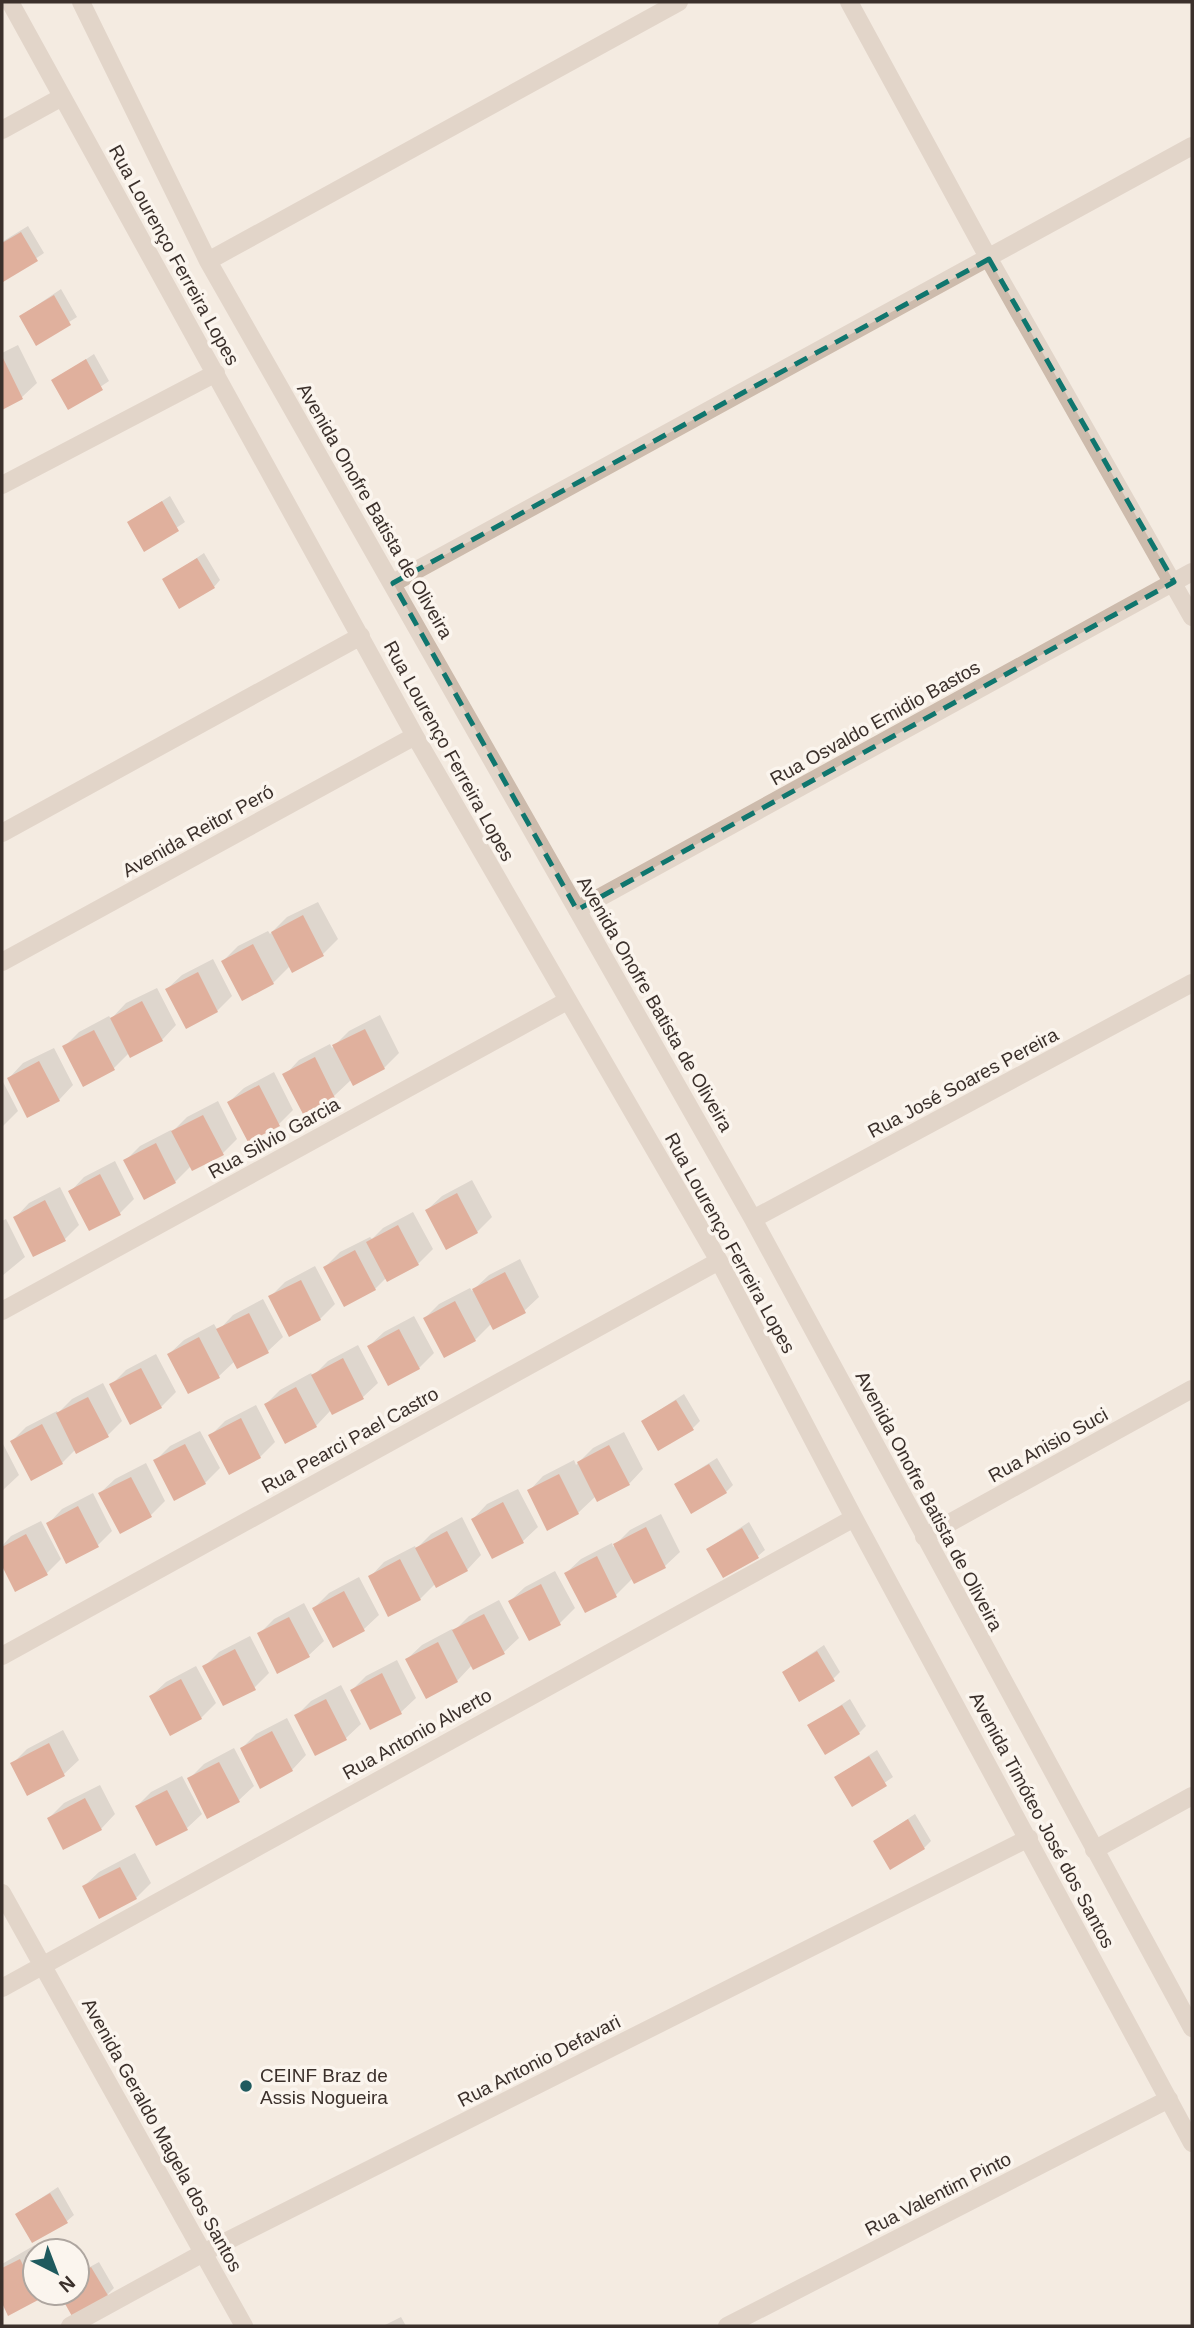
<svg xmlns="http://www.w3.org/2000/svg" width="1194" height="2328" viewBox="0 0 1194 2328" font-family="Arial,sans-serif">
<rect width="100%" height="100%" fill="#f4ebe1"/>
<path fill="#0003" d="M28,226L44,253L4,280L2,242Z
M61,289L77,317L36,343L21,316Z
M18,345L37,383L22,397L2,408V353Z
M94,354L109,381L69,408L53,381Z
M170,496L185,522L145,549L129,522Z
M204,553L220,580L214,587L164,580Z
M318,902L338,939L323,954L292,970L290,966L273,983L243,998L223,961L238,946L268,931L270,934L287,917Z
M213,959L232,996L217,1011L167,989L182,975Z
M157,988L176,1025L162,1040L129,1053L114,1068L84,1084L64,1047L79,1032L109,1016L111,1019L126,1003Z
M380,1015L399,1053L384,1068L352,1079L334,1096L304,1112L285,1075L299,1060L330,1044L332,1048L349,1031Z
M54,1048L73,1085L59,1100L9,1078L23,1063Z
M274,1072L293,1110L279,1124L229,1102L244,1088Z
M2,1080L18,1111L2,1127Z
M218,1101L237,1139L223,1153L191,1166L175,1182L126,1160L140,1146L171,1130L172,1132L187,1117Z
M115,1161L134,1199L120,1213L70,1192L84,1177Z
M472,1180L492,1217L477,1232L427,1210L442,1196Z
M60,1187L79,1225L65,1239L15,1218L29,1203Z
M413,1212L433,1249L418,1264L387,1277L375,1289L325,1267L340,1252L370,1237L372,1239L383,1228Z
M6,1219L25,1257L2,1276V1221Z
M520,1259L539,1297L524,1311L492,1323L475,1340L425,1318L439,1304L470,1288L472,1291L489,1275Z
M315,1266L335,1304L320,1319L270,1297L285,1282Z
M263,1299L283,1337L268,1351L238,1367L235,1361L219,1376L189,1392L169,1354L184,1340L214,1324L218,1331L233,1315Z
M414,1316L434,1353L419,1368L369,1346L384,1332Z
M358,1345L378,1383L363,1397L331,1410L316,1426L266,1404L280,1390L311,1373L313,1376L328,1361Z
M156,1354L176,1392L161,1407L111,1385L126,1370Z
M103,1383L122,1421L108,1435L76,1449L62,1463L12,1441L26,1427L57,1411L58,1413L72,1399Z
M684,1394L700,1421L693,1428L643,1421Z
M256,1405L275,1442L260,1457L230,1473L211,1435L225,1421Z
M200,1431L220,1468L205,1483L155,1461L170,1446Z
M624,1432L643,1469L629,1484L596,1496L578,1513L529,1491L543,1476L574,1460L576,1465L593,1448Z
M2,1442L19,1475L2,1491Z
M717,1458L733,1485L726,1492L676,1484Z
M146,1463L165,1501L151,1515L100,1493L115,1479Z
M518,1489L538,1527L523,1541L493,1557L473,1519L487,1504Z
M93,1493L112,1531L98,1545L48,1524L62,1509Z
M661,1514L680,1552L665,1566L635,1582L633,1578L616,1595L566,1573L581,1559L612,1543L613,1547L630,1530Z
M462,1517L481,1555L467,1570L435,1584L420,1599L370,1577L384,1562L415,1546L416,1549L431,1534Z
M41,1521L61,1559L47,1573L16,1589L2,1562V1546L11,1536Z
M749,1522L765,1550L758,1556L708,1549Z
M555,1571L575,1608L560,1623L530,1639L510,1601L525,1587Z
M359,1577L379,1615L364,1629L314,1608L329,1593Z
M499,1600L519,1638L504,1652L474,1668L472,1665L457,1681L407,1659L422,1645L452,1629L454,1631L469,1616Z
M304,1603L324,1641L309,1655L259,1634L274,1619Z
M250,1636L269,1673L254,1688L205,1666L219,1652Z
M824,1645L840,1672L833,1679L784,1672Z
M397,1660L416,1698L401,1712L371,1728L352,1690L366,1676Z
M196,1666L216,1703L201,1718L151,1696L166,1682Z
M341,1685L361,1724L346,1738L316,1754L296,1716L311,1701Z
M850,1699L866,1726L859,1733L809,1726Z
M287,1718L306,1755L292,1770L242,1748L256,1734Z
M63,1730L79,1760L64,1774L12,1764L27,1749Z
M234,1748L254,1786L239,1800L189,1779L204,1764Z
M877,1750L893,1777L852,1805L836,1777Z
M182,1776L202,1814L187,1828L137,1806L151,1792Z
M100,1785L115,1814L101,1829L49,1818L64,1803Z
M915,1814L931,1841L924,1848L875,1841Z
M135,1853L151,1883L136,1898L84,1886L99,1872Z
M58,2187L74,2215L67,2221L17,2214Z
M35,2245L38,2251H35V2293H44L9,2313L2,2299V2264Z
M99,2262L114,2288L107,2295L61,2293H77V2274Z
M401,2317L406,2326H383Z"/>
<path fill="#c8694b" d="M21,232L38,261L3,282L2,243Z
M54,295L71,325L36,346L19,316Z
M2,356L23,399L2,410Z
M86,359L103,390L68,410L51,380Z
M162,501L179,531L144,552L127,522Z
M197,558L215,588L179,609L162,579Z
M303,915L324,956L292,973L271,932Z
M253,944L274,984L242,1001L221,961Z
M198,972L218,1012L186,1029L165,989Z
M142,1001L163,1041L130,1058L110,1018Z
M365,1029L385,1069L353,1086L332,1045Z
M94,1030L115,1070L83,1087L62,1046Z
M315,1057L335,1098L303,1114L282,1074Z
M39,1061L60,1101L27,1118L7,1078Z
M259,1085L280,1126L248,1142L227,1102Z
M203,1115L224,1155L192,1171L171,1131Z
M156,1143L176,1183L144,1200L123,1160Z
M100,1174L121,1215L89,1231L68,1191Z
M457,1193L478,1233L446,1250L425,1210Z
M45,1200L66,1241L33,1257L13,1217Z
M398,1225L419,1265L387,1282L366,1242Z
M355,1250L376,1290L344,1307L323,1267Z
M505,1272L526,1313L493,1330L472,1289Z
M301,1280L321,1320L289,1337L268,1296Z
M455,1301L476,1341L444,1358L423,1318Z
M249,1313L269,1353L237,1369L216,1329Z
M399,1329L420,1369L388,1386L367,1346Z
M199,1337L220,1378L188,1394L167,1354Z
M343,1358L364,1399L332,1415L311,1375Z
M141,1368L162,1408L130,1425L109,1384Z
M296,1387L317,1427L285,1444L264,1404Z
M88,1397L109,1437L76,1454L56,1413Z
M676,1400L694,1430L658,1451L641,1421Z
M241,1418L261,1458L229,1475L208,1435Z
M42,1424L63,1464L31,1481L10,1441Z
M185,1444L206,1484L174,1501L153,1460Z
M609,1445L630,1485L597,1502L577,1462Z
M709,1464L727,1493L691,1514L674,1484Z
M559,1474L579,1514L547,1531L527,1490Z
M131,1477L152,1517L120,1534L98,1493Z
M503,1502L524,1543L492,1559L471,1519Z
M78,1506L99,1547L66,1564L46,1523Z
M646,1527L666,1568L634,1584L613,1544Z
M742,1528L759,1558L723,1578L706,1549Z
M447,1531L468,1571L436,1588L415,1548Z
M26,1534L48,1575L15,1592L2,1566V1547Z
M597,1556L617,1597L585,1613L564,1573Z
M400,1559L421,1600L388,1617L368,1576Z
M541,1584L561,1625L529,1641L508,1601Z
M344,1591L365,1631L333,1648L312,1608Z
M484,1614L505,1654L473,1670L452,1630Z
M289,1617L310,1657L277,1674L257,1633Z
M438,1642L458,1682L426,1699L405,1659Z
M235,1649L256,1690L223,1706L202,1666Z
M817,1651L835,1681L799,1702L782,1672Z
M382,1673L402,1714L370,1730L350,1690Z
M181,1679L202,1719L170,1736L149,1696Z
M326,1699L347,1740L315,1756L294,1715Z
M842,1705L860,1734L825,1755L807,1725Z
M272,1731L293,1771L260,1789L240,1748Z
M49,1743L65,1776L27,1796L10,1763Z
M869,1756L887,1786L852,1807L834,1777Z
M219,1762L240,1802L207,1819L187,1778Z
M167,1790L188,1830L156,1846L135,1806Z
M85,1798L102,1830L63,1850L47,1818Z
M908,1819L925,1849L890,1870L873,1841Z
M120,1867L137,1899L99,1919L82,1886Z
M50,2193L68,2223L32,2243L15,2214Z
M20,2259L40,2299L8,2316L2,2303V2268Z
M91,2267L109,2297L73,2318L59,2293H77V2276Z"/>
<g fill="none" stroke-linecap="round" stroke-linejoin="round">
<path stroke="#cdbbac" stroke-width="18" d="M10,2L415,736L719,1261L854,1518L1192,2143
M81,2L208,261L753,1219L1192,2028
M849,2L989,259L1192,617
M2,130L62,97
M208,261L679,2
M2,485L216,373
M393,583L1192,146
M2,833L361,636
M577,910L1192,572
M2,962L415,736
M753,1219L1192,983
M2,1311L567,1001
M924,1537L1192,1389
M2,1656L719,1261
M1094,1850L1192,1796
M2,1893L244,2326
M2,1988L854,1518
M70,2326L205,2252L1029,1838
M727,2326L1169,2099"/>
</g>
<path d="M0 0H1194V2328H0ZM989,259L1174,582L577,910L393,583Z" fill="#f4ebe1" fill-opacity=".55" fill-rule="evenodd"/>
<path fill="none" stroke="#0f766e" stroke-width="5" stroke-dasharray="14 9" stroke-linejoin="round" d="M989,259L1174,582L577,910L393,583Z"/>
<circle fill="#1f5a5e" stroke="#fbf5ee" stroke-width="2.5" cx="246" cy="2086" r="7"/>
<g text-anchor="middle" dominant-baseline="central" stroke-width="7" stroke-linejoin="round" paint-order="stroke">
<g font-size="19" fill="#3b302b" stroke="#fbf5ee">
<text transform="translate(174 255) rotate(61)">Rua Lourenço Ferreira Lopes</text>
<text transform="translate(375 511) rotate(60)">Avenida Onofre Batista de Oliveira</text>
<text transform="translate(875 723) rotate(-29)">Rua Osvaldo Emidio Bastos</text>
<text transform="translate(449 751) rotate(61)">Rua Lourenço Ferreira Lopes</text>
<text transform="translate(198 831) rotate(-29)">Avenida Reitor Peró</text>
<text transform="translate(655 1004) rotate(60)">Avenida Onofre Batista de Oliveira</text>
<text transform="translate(963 1083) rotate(-28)">Rua José Soares Pereira</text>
<text transform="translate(274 1138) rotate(-29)">Rua Silvio Garcia</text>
<text transform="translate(730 1243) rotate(61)">Rua Lourenço Ferreira Lopes</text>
<text transform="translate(350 1440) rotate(-29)">Rua Pearci Pael Castro</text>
<text transform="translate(1048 1445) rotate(-29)">Rua Anisio Suci</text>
<text transform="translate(929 1501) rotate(62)">Avenida Onofre Batista de Oliveira</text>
<text transform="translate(417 1734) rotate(-29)">Rua Antonio Alverto</text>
<text transform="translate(1042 1820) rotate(62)">Avenida Timóteo José dos Santos</text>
<text transform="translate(539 2061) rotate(-27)">Rua Antonio Defavari</text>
<text transform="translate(162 2135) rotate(61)">Avenida Geraldo Magela dos Santos</text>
<text transform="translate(938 2194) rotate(-27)">Rua Valentim Pinto</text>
</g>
<g font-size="19" fill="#3b302b" stroke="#fbf5ee" text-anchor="start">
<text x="260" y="2075">CEINF Braz de<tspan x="260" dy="22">Assis Nogueira</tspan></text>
</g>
</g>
<rect width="1194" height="2328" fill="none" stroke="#3b302b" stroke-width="7"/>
<g transform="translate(56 2272) rotate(138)"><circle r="33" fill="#fbf5ee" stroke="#aea6a0" stroke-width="2"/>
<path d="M0-5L12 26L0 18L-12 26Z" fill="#1f5a5e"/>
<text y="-10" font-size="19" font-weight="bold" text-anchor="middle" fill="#3b302b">N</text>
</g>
</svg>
